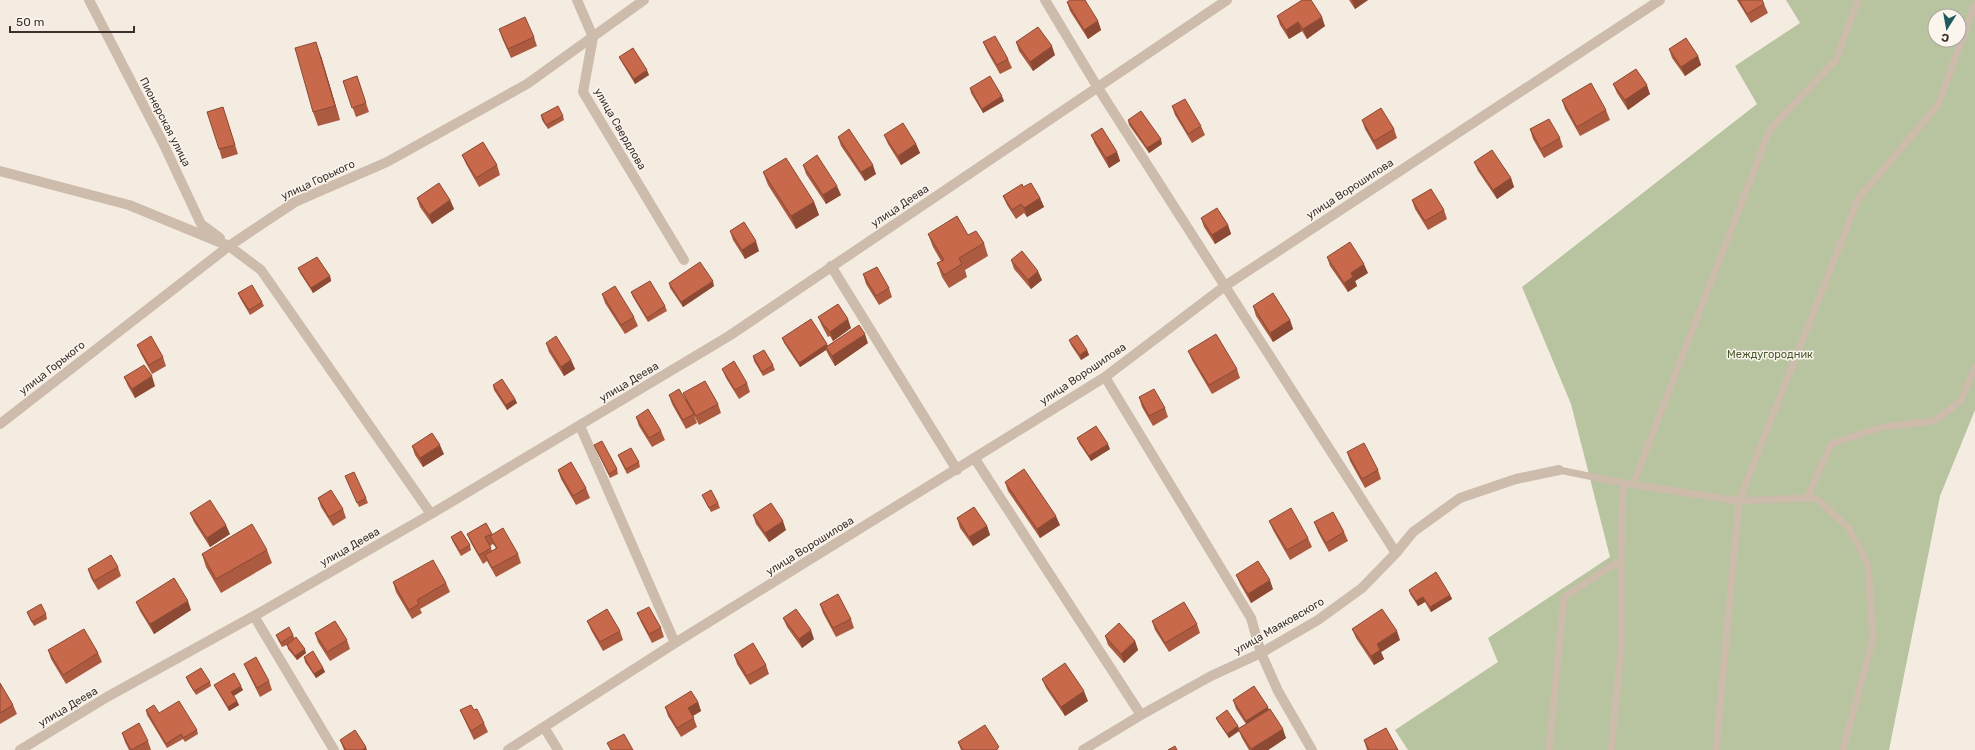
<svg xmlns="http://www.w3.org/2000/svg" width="1975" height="750" viewBox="0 0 1975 750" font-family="Rubik,sans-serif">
<rect width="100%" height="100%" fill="#f4ebe1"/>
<path fill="#b8c4a0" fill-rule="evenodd" d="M1786,0H1975V410L1940,496L1889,750H1408L1395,730L1498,662L1488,638L1610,557L1571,404L1522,287L1757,104L1735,66L1800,23ZM1935,16H1959V40H1935Z"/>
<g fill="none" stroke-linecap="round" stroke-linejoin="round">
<path stroke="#cdbbac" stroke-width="7" d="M1559,470L1623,483L1739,501L1807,498L1817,499L1849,528L1868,565L1873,639L1843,750
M1633,484L1770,129L1836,60L1858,0
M1807,498L1831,444L1882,427L1934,421L1961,401L1975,367
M1549,750L1564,597L1621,560
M1611,750L1621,650V560L1623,483
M1716,750L1739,501L1858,199L1938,105L1975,5"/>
<path stroke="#cdbbac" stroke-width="10" d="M89,0L163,143L201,224L220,238
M577,0L593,37L583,92L684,260
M1045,0L1098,88L1396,553
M0,171L129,205L229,246L261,270L431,514
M831,266L957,470
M1105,377L1251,618L1261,653L1278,691L1312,750
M0,424L229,246L295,202L387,162L527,84L644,0
M580,426L675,643
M975,459L1141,715
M254,616L334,750
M544,727L558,750
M20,750L107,697L254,616L431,514L729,336L1227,0
M508,750L675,643L1105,377L1225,286L1660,0
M1083,750L1141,715L1211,676L1261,653L1318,620L1362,588L1396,553L1413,532L1460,498L1516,479L1559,470"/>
</g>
<path fill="#ac5a40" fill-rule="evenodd" d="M1349,0H1368L1355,9Z
M1737,0H1762L1764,4L1768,13L1751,23Z
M1067,2L1098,21L1101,30L1088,39L1070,11Z
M1277,16L1325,26L1307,39L1302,31L1289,39L1280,25Z
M499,29L534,37L537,46L511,58L502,38Z
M983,42L1008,59L1012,68L1000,74L987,51Z
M1016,42L1055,55L1033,71L1019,51Z
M1669,49L1698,56L1701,65L1685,76L1672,58Z
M321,56L340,120L318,126L313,112Z
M619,57L649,75L635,84L621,61Z
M357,76L369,112L356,117L343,81Z
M1613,84L1650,94L1628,110L1617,93Z
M970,88L1004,101L983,113L971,93Z
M1562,100L1606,110L1610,120L1580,136L1565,109Z
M1172,106L1201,126L1205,135L1192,143L1175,115Z
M223,107L238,154L222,159L219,149Z
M541,115L563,116L564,120L548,129L542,120Z
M1128,120L1162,144L1149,153L1129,125Z
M1362,120L1394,129L1397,138L1377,150L1365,129Z
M1530,129L1560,138L1563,147L1544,158L1533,139Z
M884,135L916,144L920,153L901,165L888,144Z
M1091,135L1117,152L1120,161L1109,168L1095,144Z
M838,137L876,174L865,181L841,146Z
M462,155L497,165L500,175L479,187L466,164Z
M1474,162L1511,178L1514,187L1497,199L1478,171Z
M803,165L841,195L826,204L806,174Z
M763,172L814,202L819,215L796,229L768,185Z
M1023,187L1040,198L1044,207L1027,217L1024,213L1016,219L1007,205L1003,196Z
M417,198L450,200L454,209L432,224L420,207Z
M1412,200L1444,210L1447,219L1428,230L1415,209Z
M1201,218L1228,225L1231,234L1215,244L1204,227Z
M730,231L759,251L745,259L733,240Z
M928,234L968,235L984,243L988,256L965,270L967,277L949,288L942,277L937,263L941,261L933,247Z
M1327,257L1368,273L1355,281L1357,286L1348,292L1330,266Z
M1011,260L1042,280L1031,289L1014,269Z
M298,268L330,276L331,281L313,293L300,273Z
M863,274L889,288L892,297L879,305L866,284Z
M669,283L714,286L683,307L670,288Z
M631,292L665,306L667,311L648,322L633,297Z
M238,293L262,302L264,306L250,315L240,298Z
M602,294L634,317L638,326L625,334L605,303Z
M1253,306L1290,320L1293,329L1273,342L1256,316Z
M818,317L851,328L833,341L830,336L828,337L822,326Z
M782,338L828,346L868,343L835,366L829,356L826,350L800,367L784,343Z
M1069,340L1087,350L1089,355L1081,360L1071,345Z
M546,343L571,360L575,369L564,376L549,352Z
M137,345L163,357L166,366L152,374L141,354Z
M1188,351L1237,369L1240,378L1212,394L1192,360Z
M753,356L773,365L775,370L763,376L754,361Z
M722,369L747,383L750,392L739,399L726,378Z
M124,377L155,386L135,398L128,386Z
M493,385L515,399L517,403L507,410L494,390Z
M683,393L718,404L721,413L699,425L694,415L697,423L686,429L672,404L669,395L686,400Z
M1139,397L1165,408L1168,417L1153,426L1142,407Z
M636,417L661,431L665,440L652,447L639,426Z
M1077,438L1110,449L1091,461L1079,443Z
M594,445L617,469L618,474L610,478Z
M412,446L444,454L423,467L415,455Z
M1347,452L1378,470L1381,479L1365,488L1350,461Z
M618,455L639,462L640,467L627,474L620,460Z
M558,470L586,488L590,498L576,505L561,479Z
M345,476L366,498L368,503L359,507Z
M1005,482L1060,525L1040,538L1008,491Z
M702,495L718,503L720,508L711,512L704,499Z
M318,498L343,509L346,518L333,526L321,507Z
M190,513L230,534L210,547L194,522Z
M753,515L786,530L769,542L756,524Z
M957,518L987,526L990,535L973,546L960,528Z
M1269,521L1308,538L1312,547L1290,560L1273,530Z
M1314,522L1344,532L1348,541L1329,552L1318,532Z
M486,523L492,535L518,554L521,563L496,577L487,561L483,564L471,543L467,534ZM493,544L496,548L492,551L490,546Z
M451,537L470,545L471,550L461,556L453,542Z
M267,550L272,563L221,593L206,567L202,554Z
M118,567L121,576L98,590L91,578L88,569Z
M1236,575L1273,589L1251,603L1240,584Z
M393,582L446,583L450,592L420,609L422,613L412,619L396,592Z
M1409,590L1450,595L1452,599L1431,612L1425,602L1418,606L1410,594Z
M136,602L191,610L154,634L140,611Z
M820,604L851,619L854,628L836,637L823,613Z
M27,612L46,614L47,619L34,626L29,617Z
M637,613L661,628L664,637L652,643L641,622Z
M783,618L814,639L802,648L787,627Z
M587,621L620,631L623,640L603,651L591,630Z
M1152,621L1197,624L1200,633L1169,652L1155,630Z
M1352,629L1400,640L1381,652L1384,659L1374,665L1356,638Z
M315,633L347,640L350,649L330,661L318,642Z
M276,635H293L295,639L306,653L297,660L288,649L287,645L282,647L278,640Z
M1105,636L1135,641L1138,650L1124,663L1108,645Z
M48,650L98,653L102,662L66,684L51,659Z
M734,655L766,665L769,674L750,685L737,664Z
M304,657L323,668L325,672L316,678L305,662Z
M244,664L269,681L272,690L260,697L248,673Z
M186,677L210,682L211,686L196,695L188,682Z
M1042,679L1088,701L1065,716L1046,688Z
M0,683L13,705L17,714L0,724Z
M214,685L243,690L234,696L239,705L229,711L216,689Z
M1233,700L1269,709L1286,738L1268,750H1249L1242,738L1239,731L1229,738L1218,722L1216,718L1238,726L1239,728L1246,724L1236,709Z
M698,702L701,711L693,716L697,727L681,737L668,716L665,707Z
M146,710L159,713L197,730L198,734L185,742L183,739L167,748L147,715Z
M460,710H474L484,723L488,732L474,740L464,719Z
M122,733L148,741L151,750H129L125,742Z
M340,740L367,750H344Z
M1364,740L1398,750H1367Z
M958,742L1000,750H961Z"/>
<path fill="#8c4a34" d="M1352,0H1368L1355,9Z
M1322,17L1325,26L1307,39L1303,29Z
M1098,21L1101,30L1088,39L1084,30Z
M1298,22L1302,31L1289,39L1286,30Z
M316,42L321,56L340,120L335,106Z
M1052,46L1055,55L1033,71L1030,62Z
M1698,56L1701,65L1685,76L1681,67Z
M647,70L649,75L635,84L634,79Z
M1647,85L1650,94L1628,110L1625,100Z
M1002,96L1004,101L983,113L982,109Z
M1161,139L1162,144L1149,153L1147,148Z
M916,144L920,153L901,165L898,156Z
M1117,152L1120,161L1109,168L1106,158Z
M873,165L876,174L865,181L861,172Z
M1511,178L1514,187L1497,199L1493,190Z
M837,186L841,195L826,204L823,195Z
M1040,198L1044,207L1027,217L1024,208Z
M450,200L454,209L432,224L429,215Z
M814,202L819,215L796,229L791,216Z
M1228,225L1231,234L1215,244L1212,235Z
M756,241L759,251L745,259L742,250Z
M1364,264L1368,273L1355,281L1357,286L1348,292L1344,283L1351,273Z
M1038,271L1042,280L1031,289L1028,280Z
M330,276L331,281L313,293L311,288Z
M713,281L714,286L683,307L681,302Z
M848,319L851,328L833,341L830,332Z
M1290,320L1293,329L1273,342L1270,333Z
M865,334L868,343L835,366L832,356Z
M827,344L829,348L826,347V350L800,367L799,363Z
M1087,350L1089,355L1081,360L1080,355Z
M571,360L575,369L564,376L561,367Z
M152,376L155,386L135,398L132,389Z
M515,399L517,403L507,410L506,405Z
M1108,444L1110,449L1091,461L1089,456Z
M440,445L444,454L423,467L420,458Z
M1056,516L1060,525L1040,538L1037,529Z
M783,521L786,530L769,542L765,533Z
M226,525L230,534L210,547L207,538Z
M987,526L990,535L973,546L969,537Z
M1270,580L1273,589L1251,603L1248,594Z
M1450,595L1452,599L1431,612L1430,607Z
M1423,597L1425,602L1418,606L1416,601Z
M188,601L191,610L154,634L150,624Z
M811,630L814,639L802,648L799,639Z
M1397,631L1400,640L1381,652L1384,659L1374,665L1371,656L1377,644Z
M1135,641L1138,650L1124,663L1121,654Z
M305,649L306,653L297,660L295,656Z
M323,668L325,672L316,678L314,674Z
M241,686L243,690L233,696L231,692Z
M1084,691L1088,701L1065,716L1061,707Z
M237,701L239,705L229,711L228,707Z
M698,702L701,711L691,717L688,708Z
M1268,707L1271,716L1250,730L1246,721Z
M1238,726L1239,731L1229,738L1227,734Z
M1283,729L1286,738L1268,750H1252L1251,749Z
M366,747L367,750H362Z"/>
<path fill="#c8694b" stroke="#8c4a34" d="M1070,0H1085L1098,21L1084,30L1067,2Z
M1302,0H1311L1322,17L1303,29L1298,22L1286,30L1277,16Z
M1739,0H1762L1764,4L1747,14Z
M525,17L534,37L508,49L499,29Z
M1038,27L1052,46L1030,62L1016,42Z
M995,36L1008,59L997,65L983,42Z
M1686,38L1698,56L1681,67L1669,49Z
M316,42L335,106L313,112L295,48Z
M633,48L647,70L634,79L619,57Z
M1636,69L1647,85L1625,100L1613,84Z
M357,76L366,103L352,108L343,81Z
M990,76L1002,96L982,109L970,88Z
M1591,83L1606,110L1577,127L1562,100Z
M1185,99L1201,126L1188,134L1172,106Z
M558,106L563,116L546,125L541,115Z
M223,107L235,145L219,149L207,112Z
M1381,108L1394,129L1374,141L1362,120Z
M1141,111L1161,139L1147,148L1128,120Z
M1549,119L1560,138L1541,149L1530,129Z
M903,123L916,144L898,156L884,135Z
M1102,128L1117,152L1106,158L1091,135Z
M849,129L873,165L861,172L838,137Z
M483,142L497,165L476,178L462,155Z
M1492,150L1511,178L1493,190L1474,162Z
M817,155L837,186L823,195L803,165Z
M786,158L814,202L791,216L763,172Z
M439,183L450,200L429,215L417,198Z
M1031,183L1040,198L1024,208L1021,204L1012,210L1003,196L1022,184L1023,187Z
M1431,189L1444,210L1425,221L1412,200Z
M1217,208L1228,225L1212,235L1201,218Z
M957,216L968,235L976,231L984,243L959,258L962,264L944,275L937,263L944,260L928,234Z
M744,222L756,241L742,250L730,231Z
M1350,242L1364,264L1351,273L1353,277L1344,283L1327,257Z
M1022,251L1038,271L1028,280L1011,260Z
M317,257L330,276L311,288L298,268Z
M700,262L713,281L681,302L669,283Z
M877,267L889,288L876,296L863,274Z
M650,281L665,306L647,318L631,292Z
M252,285L262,302L249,310L238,293Z
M615,286L634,317L621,325L602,294Z
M1273,293L1290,320L1270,333L1253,306Z
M838,304L848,319L830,332L826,327H825L818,317Z
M811,319L827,344L799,363L782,338Z
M859,325L865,334L832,356L826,347Z
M1216,334L1237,369L1209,385L1188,351Z
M1077,335L1087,350L1080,355L1069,340Z
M151,336L163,357L149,365L137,345Z
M556,336L571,360L561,367L546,343Z
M764,350L773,365L762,372L753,356Z
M734,361L747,383L735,390L722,369Z
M144,365L152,376L132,389L124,377Z
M502,379L515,399L506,405L493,385Z
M705,381L718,404L696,416L683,393Z
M679,389L694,414L683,420L669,395Z
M1154,389L1165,408L1149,416L1139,397Z
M648,409L661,431L649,438L636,417Z
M1096,426L1108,444L1089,456L1077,438Z
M432,433L440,445L420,458L412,446Z
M602,441L617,469L609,474L594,445Z
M1364,443L1378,470L1362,479L1347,452Z
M631,448L639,462L626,469L618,455Z
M571,462L586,488L573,496L558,470Z
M1024,469L1056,516L1037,529L1005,482Z
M354,472L366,498L357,503L345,476Z
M331,490L343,509L329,517L318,498Z
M711,490L718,503L709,508L702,495Z
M210,500L226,525L207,538L190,513Z
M771,503L783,521L765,533L753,515Z
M974,507L987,526L969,537L957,518Z
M1291,508L1308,538L1287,550L1269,521Z
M1333,512L1344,532L1326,543L1314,522Z
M486,523L492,534L485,537L491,548L479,555L467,534Z
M252,524L267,550L216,579L202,554Z
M503,528L518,554L492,568L485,555L497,548L490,536Z
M461,531L470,545L460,551L451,537Z
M111,555L118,567L94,581L88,569Z
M433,560L446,583L417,600L419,604L409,610L393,582Z
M1258,561L1270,580L1248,594L1236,575Z
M1436,572L1450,595L1430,607L1423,597L1416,601L1409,590Z
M174,578L188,601L150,624L136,602Z
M838,594L851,619L833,628L820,604Z
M1184,602L1197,624L1165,643L1152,621Z
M41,604L46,614L32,622L27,612Z
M649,607L661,628L649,634L637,613Z
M607,609L620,631L600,642L587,621Z
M796,609L811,630L799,639L783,618Z
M1382,609L1397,631L1377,644L1380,650L1371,656L1352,629Z
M335,621L347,640L327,652L315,633Z
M1119,623L1135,641L1121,654L1105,636Z
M289,627L293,635L281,643L276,635Z
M84,629L98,653L63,675L48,650Z
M296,637L305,649L295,656L287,645Z
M753,643L766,665L747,676L734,655Z
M313,651L323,668L314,674L304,657Z
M256,657L269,681L257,688L244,664Z
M1065,663L1084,691L1061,707L1042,679Z
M201,668L210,682L194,691L186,677Z
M234,673L241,686L231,692L237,701L228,707L214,685Z
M0,683L13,705L0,713Z
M1254,686L1268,707L1246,721L1233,700Z
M691,691L698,702L688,708L694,718L677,728L665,707Z
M179,701L197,730L183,738L181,734L166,744L146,710L154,705L159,713Z
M471,705L474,710L477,709L484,723L471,731L460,710Z
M1270,709L1283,729L1251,749L1238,729Z
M1227,710L1238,726L1227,734L1216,718Z
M139,723L148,741L131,750L122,733Z
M985,725L999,747L996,750H963L958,742Z
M1386,728L1398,750H1369L1364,740Z
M355,730L366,747L362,750H346L340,740Z
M624,734L633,750H611L607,743Z
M1175,746L1177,750H1168Z"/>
<g text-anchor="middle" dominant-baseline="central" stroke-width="3" stroke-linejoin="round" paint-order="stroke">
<g font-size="11" fill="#3b302b" stroke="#fbf5ee">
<text transform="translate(165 122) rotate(63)">Пионерская улица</text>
<text transform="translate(620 129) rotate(60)">улица Свердлова</text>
<text transform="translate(318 180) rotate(-25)">улица Горького</text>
<text transform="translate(1350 189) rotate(-33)">улица Ворошилова</text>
<text transform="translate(900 206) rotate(-34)">улица Деева</text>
<text transform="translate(52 368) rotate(-38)">улица Горького</text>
<text transform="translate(1083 374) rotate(-34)">улица Ворошилова</text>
<text transform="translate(629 382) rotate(-31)">улица Деева</text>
<text transform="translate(810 546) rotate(-32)">улица Ворошилова</text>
<text transform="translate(350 547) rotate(-30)">улица Деева</text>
<text transform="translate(1279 626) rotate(-30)">улица Маяковского</text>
<text transform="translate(68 707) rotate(-31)">улица Деева</text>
</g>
<g font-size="11" fill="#4a5a2e" stroke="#fbf5ee">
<text x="1770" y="354">Междугородник</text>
</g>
</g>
<g transform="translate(1947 28) rotate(191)"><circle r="19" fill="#fbf5ee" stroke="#aea6a0"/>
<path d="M0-3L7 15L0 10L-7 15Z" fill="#1f5a5e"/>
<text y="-6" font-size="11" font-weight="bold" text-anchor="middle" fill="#3b302b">С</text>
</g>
<path d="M10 26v6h124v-6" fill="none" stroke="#3b302b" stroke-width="2"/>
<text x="16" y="26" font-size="12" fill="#3b302b" stroke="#fbf5ee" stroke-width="3" paint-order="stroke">50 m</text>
</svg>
